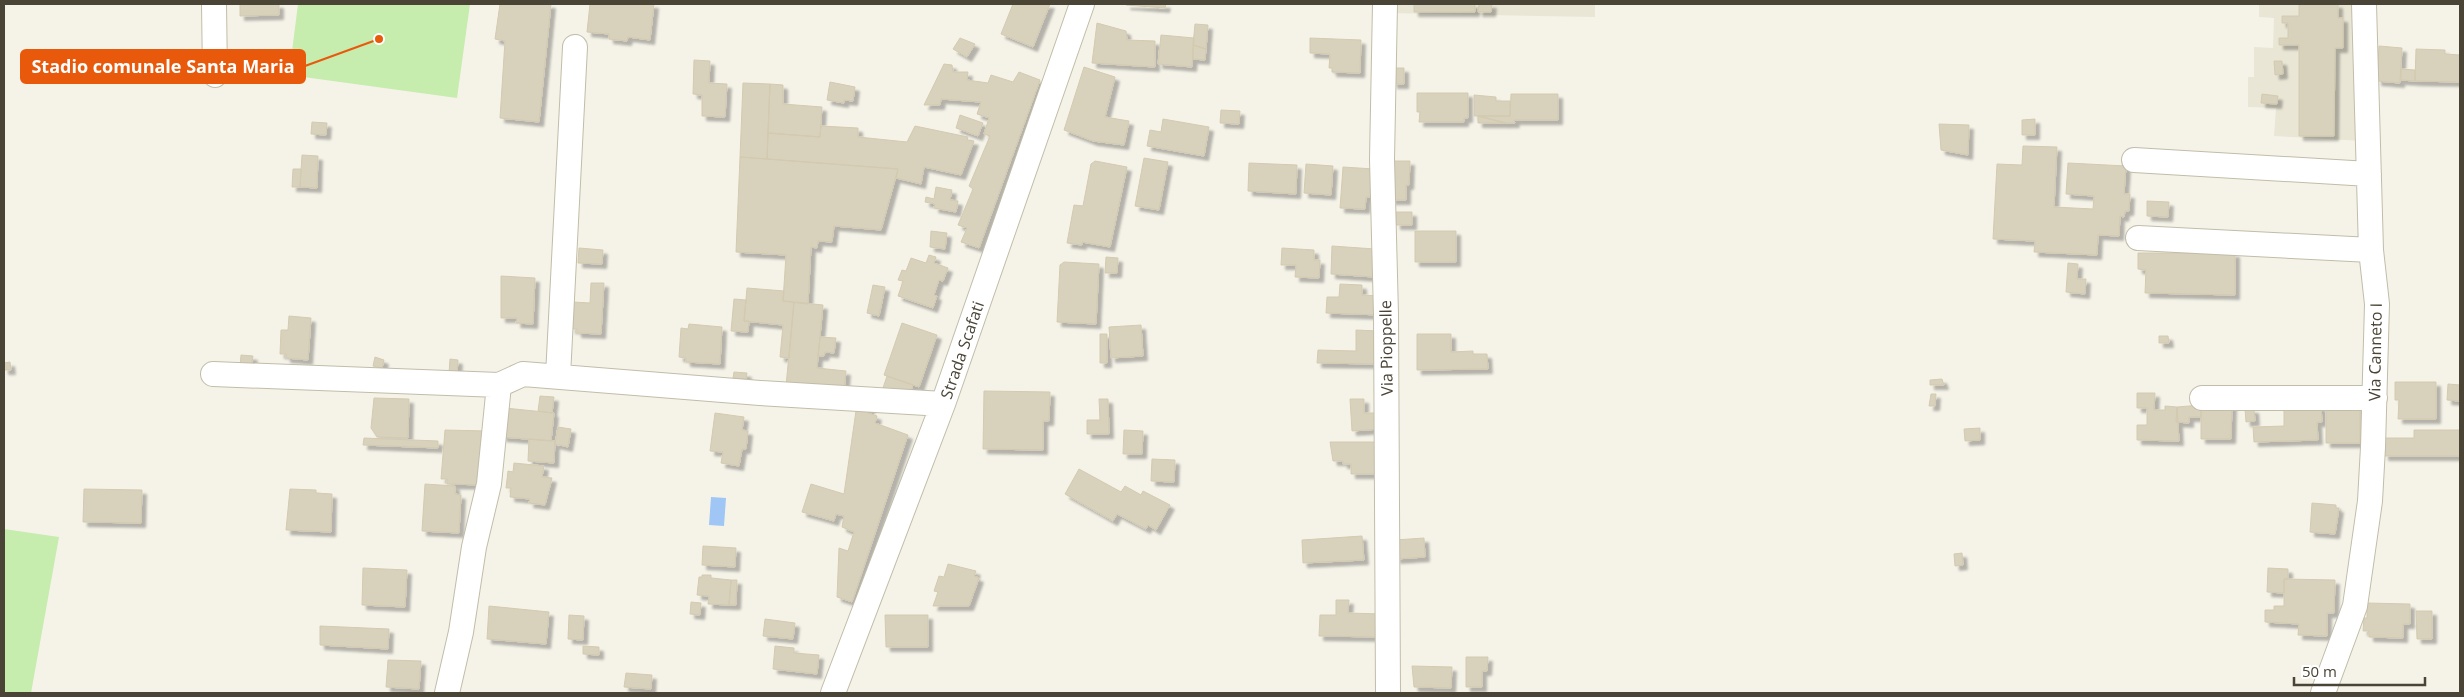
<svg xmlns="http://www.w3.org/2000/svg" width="2464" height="697" viewBox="0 0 2464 697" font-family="'Open Sans',sans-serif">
<defs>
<filter id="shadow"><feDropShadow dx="4.5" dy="4.5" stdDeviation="1" flood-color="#0004"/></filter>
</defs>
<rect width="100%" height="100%" fill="#f5f3e8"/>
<path fill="#e9e6d5" d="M1388,4H1595V17L1388,13Z
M2259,4H2360L2363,141L2274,136L2276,108L2248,107V77H2254V47L2273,48L2274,18L2259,17Z"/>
<path fill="#c6ecae" d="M298,4H470L457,98L289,75Z
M4,529L59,537L31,693H4Z"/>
<path fill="#a0c6f6" d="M711,497L726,498L724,526L709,525Z"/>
<path fill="#d8d1bc" stroke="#d3caaf" filter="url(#shadow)" d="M240,4H279V15L240,16Z
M500,4H551L539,122L500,118L505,41L495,39Z
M590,4H654L650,40L628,37L627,41L609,39V34L587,32Z
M1013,4H1050L1033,47L1001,34Z
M1126,4H1166L1165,8L1126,5Z
M1414,4H1475V12H1414Z
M1479,4H1492L1491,12H1478Z
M2299,4H2338V18H2343V48H2335L2334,136H2299V45H2279V38H2288V23H2282V16H2299Z
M1097,23L1126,31L1127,40L1155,41V67L1092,63Z
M1195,24L1208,25L1206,49L1193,45Z
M1161,35L1194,38L1192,67L1158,64Z
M960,38L975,44L967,57L953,49Z
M1310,38L1361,40L1360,73L1332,72V68H1329L1330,54L1310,53Z
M1193,45L1206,49L1205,60L1193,59Z
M2379,46L2402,48L2400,83L2377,81Z
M2416,49L2445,50V54L2460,55V82L2415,81Z
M694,60L710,61L709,83L727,84L725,117L702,116V95L693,94Z
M2274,61H2282L2283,74L2275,75Z
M944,64L952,65L953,72H968L967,80L988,83L991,75L1013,82L1019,72L1040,80L979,248L961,242L967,228L958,225L973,189L969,186L990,136L984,134L989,118L977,114L981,102L941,99L940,105H924Z
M1084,67L1115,77L1105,117L1129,121L1124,145L1093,141L1064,130Z
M1392,68H1404V84H1393Z
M2401,69L2415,70V81L2401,80Z
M830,82L855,87L853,101L844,100V103L827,100Z
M743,83L770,84L767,159L740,157Z
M770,84L783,85V104L822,107L820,137L768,133Z
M1417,93H1468V118H1464V122H1419L1420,112H1417Z
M1511,94H1558V120H1514L1515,123H1506L1478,116H1510Z
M2262,94L2278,96L2277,104L2261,103Z
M1474,95L1496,97V101H1510V116H1474Z
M1221,110L1240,111L1239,124L1220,123Z
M960,115L983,123L978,136L956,128Z
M1478,116L1506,123H1478Z
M1163,119L1209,127L1204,156L1147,146L1150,130L1161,132Z
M2035,119V135H2022V120Z
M312,122L327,123L326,135L311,134Z
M1939,124L1969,125L1968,155L1941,150Z
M821,126L858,128V137L907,142L915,126L968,137L967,140L974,141L961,175L924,167L921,184L896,178L898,169L767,159L768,133L820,137Z
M2023,146L2057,147L2054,207L2093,209L2094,196L2066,194L2068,163L2126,166L2124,194H2130L2129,211H2125L2124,217L2120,216L2119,236L2098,235L2097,255L2034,252L2035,241L1993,239L1997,164L2022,165Z
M302,155L318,156L317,188L300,187Z
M740,157L898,169L881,230L834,226L832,242L818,241L817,248L811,247L808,304L783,301L786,255L736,252Z
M1144,158L1168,162L1159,210L1135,206Z
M1095,161L1127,167L1110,247L1082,242V245L1067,243L1074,205L1083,206L1091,164Z
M1391,161H1410L1409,185H1406V200H1391Z
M1249,163L1297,165L1296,194L1248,191Z
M1306,164L1333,166L1331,195L1304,193Z
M1343,167L1374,169L1373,197H1366L1365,209L1340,208Z
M293,169H301L300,187H292Z
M936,187L952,190L950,200L958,201L956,212L934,208L935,204L925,202L926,197L934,199Z
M2147,201L2169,202L2168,217L2147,216Z
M1396,212H1412V225H1396Z
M931,231L947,233L945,249L930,247Z
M1415,231H1456V262H1415Z
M1332,246L1375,249L1374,277L1331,274Z
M579,248L603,250L602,264L578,263Z
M1282,248L1314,250V260H1320L1319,278L1295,277L1296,265H1281Z
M2138,253H2235V295L2145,293L2146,270L2138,269Z
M929,255L936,257L934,263L948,268L943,281L939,280L934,295L937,296L933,308L898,296L903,281L898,280L902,270L906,271L911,258L926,263Z
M1106,257L1118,258L1117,273H1105Z
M1064,262L1099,264L1096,324L1057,322L1060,265Z
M2068,263L2078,264L2077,279H2086L2085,294L2066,292Z
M501,276L535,278L533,324L516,323L517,318H501Z
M591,283H604L601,334L577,333V329H571L573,302L590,303Z
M1340,284L1362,285V295L1381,296V315L1326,313L1327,297H1339Z
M873,285L885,287L879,316L867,313Z
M747,288L784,291L783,301L794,302L789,358L780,357L783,325L744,321Z
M734,299L746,300L744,321H749L748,332L731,331Z
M794,302L823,305L817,368L846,371L844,391L786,386Z
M289,316L311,318L308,360L286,358V354H280L281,330H288Z
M902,323L937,335L919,387L884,375Z
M689,324L722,327L720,364L686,362V358L679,357L681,328L688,329Z
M1141,325L1143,356L1111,358L1109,327Z
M1356,330L1378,331V364L1317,363L1318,350L1356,351Z
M1100,334H1107V363H1100Z
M1417,334H1451V352L1473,351V354H1487L1488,369L1417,370Z
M2159,336H2168L2169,343H2159Z
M820,337L836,338L834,353L825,352L824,356H818Z
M241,355L253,356L251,368L240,367Z
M375,357L384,360L382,368L373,366Z
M450,359L458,360L457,374L449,373Z
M10,362L11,370H4V363Z
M734,372L747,373L746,379L733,378Z
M887,376L913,385L910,393L883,388Z
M1942,379L1944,385H1930V380Z
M2395,382H2436V419H2398L2399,400H2395Z
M2448,384L2460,385V401L2447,400Z
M984,391L1050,392L1049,421H1043V450L983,449Z
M2137,393H2155L2154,410H2165V406L2177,407L2179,441L2137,440V425H2147V408H2137Z
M1931,394H1936L1935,406H1929Z
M540,396L554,397L552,413L538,411Z
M374,398L409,399L408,438L377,437L371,428Z
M1099,399H1108L1109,434H1087V420H1100Z
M1350,399H1364V413H1380V429L1352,431Z
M873,402L868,413L877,416L875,423L908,435L852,602L837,597L839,548L848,551L854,532L842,527L844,516L836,514L834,521L802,512L811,484L844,494L857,404Z
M2201,403L2232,405L2231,439H2201Z
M2326,404H2360V443H2326Z
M2201,405V417H2189V423L2176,422L2177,407Z
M2321,406L2322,422H2317L2318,440L2254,442L2253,427L2284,426V408Z
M505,408L554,413L551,441L502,437Z
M2245,409H2254L2255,421L2246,422Z
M715,413L744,417L742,430L748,431L746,449H742L739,466L721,463L723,452L710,451Z
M558,427L571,429L568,447L555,444Z
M1980,428V440L1965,441L1964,429Z
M445,430L487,431L485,485L447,484V479H441Z
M1124,430L1143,431L1142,454H1123Z
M2414,430H2460V456H2384V438H2414Z
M364,438L438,441V448L363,445Z
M529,439L555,441L554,463L528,461Z
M1330,442H1377V474H1351V464H1343V461H1333Z
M1152,459L1175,460L1174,482L1151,481Z
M514,463L544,466L542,477L552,478L545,505L529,503L530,499L510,497L511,488H506L508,471L513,472Z
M1079,469L1121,492L1125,486L1141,495L1143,491L1170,505L1156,530L1148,525L1146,529L1117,514L1113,521L1065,494Z
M425,484L455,486V494L461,495L459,533L422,531Z
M84,489L142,490L141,523L83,522Z
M290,489L316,490V493L332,494L331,532L286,530Z
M2312,503L2336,505V508H2339L2335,534L2310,532Z
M1362,536L1364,560L1303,563L1302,540Z
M1424,538L1425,557L1396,559L1395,540Z
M703,546L736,548L735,567L702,565Z
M1962,553L1963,565L1955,566L1954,554Z
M948,564L976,571L974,576L979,578L969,606H933L938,592L934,591L939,576L944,577Z
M363,568L407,570L405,607L362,605Z
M2268,568L2288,569V579H2284V593L2267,592Z
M702,575H711V578L731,580L729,605L708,604L709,596L697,595L699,577H702Z
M2284,579L2335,580L2334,613H2327V636L2298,635L2299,624L2265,622V610H2274V606H2284Z
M731,580H737L736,605H729Z
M1336,600H1349L1348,613L1381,614V637L1319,636L1320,615H1336Z
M691,602L701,603L700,615L690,614Z
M2367,603L2410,604V624H2403V638L2369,637V631H2363L2364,618H2367Z
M489,606L549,612L546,644L487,639Z
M2416,611H2432V639H2417Z
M569,615L584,616L583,640L568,639Z
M885,615H928V647H886Z
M765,619L795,623L793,639L763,636Z
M320,626L389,629L388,649L320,645Z
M583,646L599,647V655L583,654Z
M775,646L794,648V653L819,655L817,674L773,669Z
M1466,657H1488L1487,671H1482V687H1466Z
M388,660L421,661L419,689L386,687Z
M1412,666L1452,667L1451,688L1414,687Z
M626,673L652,675L651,689L624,687Z"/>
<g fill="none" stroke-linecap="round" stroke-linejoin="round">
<defs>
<path id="minor" d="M214,4L215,75
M1385,4L1382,159L1386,314L1388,693
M2134,160L2369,174
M2138,238L2371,250
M213,374L499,385
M558,376L575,47
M2202,398H2375
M447,693L461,632L474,547L489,484L499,385L523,374L760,393L943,404
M833,693L943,404L1082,4
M2323,693L2355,606L2370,501L2373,447L2377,304L2371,250L2364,4"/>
</defs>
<use href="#minor" stroke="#c1bda9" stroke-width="26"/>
<use href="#minor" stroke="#fff" stroke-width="24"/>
</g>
<g text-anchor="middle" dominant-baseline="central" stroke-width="4" stroke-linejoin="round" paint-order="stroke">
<g font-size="16" fill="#494436" stroke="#fff">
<text transform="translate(1386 348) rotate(-91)">Via Pioppelle</text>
<text transform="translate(962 350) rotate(-71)">Strada Scafati</text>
<text transform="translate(2375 352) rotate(-89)">Via Canneto I</text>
</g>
</g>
<path fill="none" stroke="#e8590c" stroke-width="2" d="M379 39L305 66"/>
<circle fill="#e8590c" stroke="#fff" stroke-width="2" cx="379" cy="39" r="5"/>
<rect fill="#e8590c" stroke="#e8590c" stroke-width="2" x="21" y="50" width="284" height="33" rx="5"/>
<g font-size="18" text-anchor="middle" font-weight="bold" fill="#fff">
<text x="163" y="73">Stadio comunale Santa Maria</text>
</g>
<rect width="2464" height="697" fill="none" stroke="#494436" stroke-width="10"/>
<path d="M2294 677v8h131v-8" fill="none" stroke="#494436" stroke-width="2.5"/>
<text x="2302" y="677" font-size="15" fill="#494436" stroke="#ffffff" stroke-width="4" paint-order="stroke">50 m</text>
</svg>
